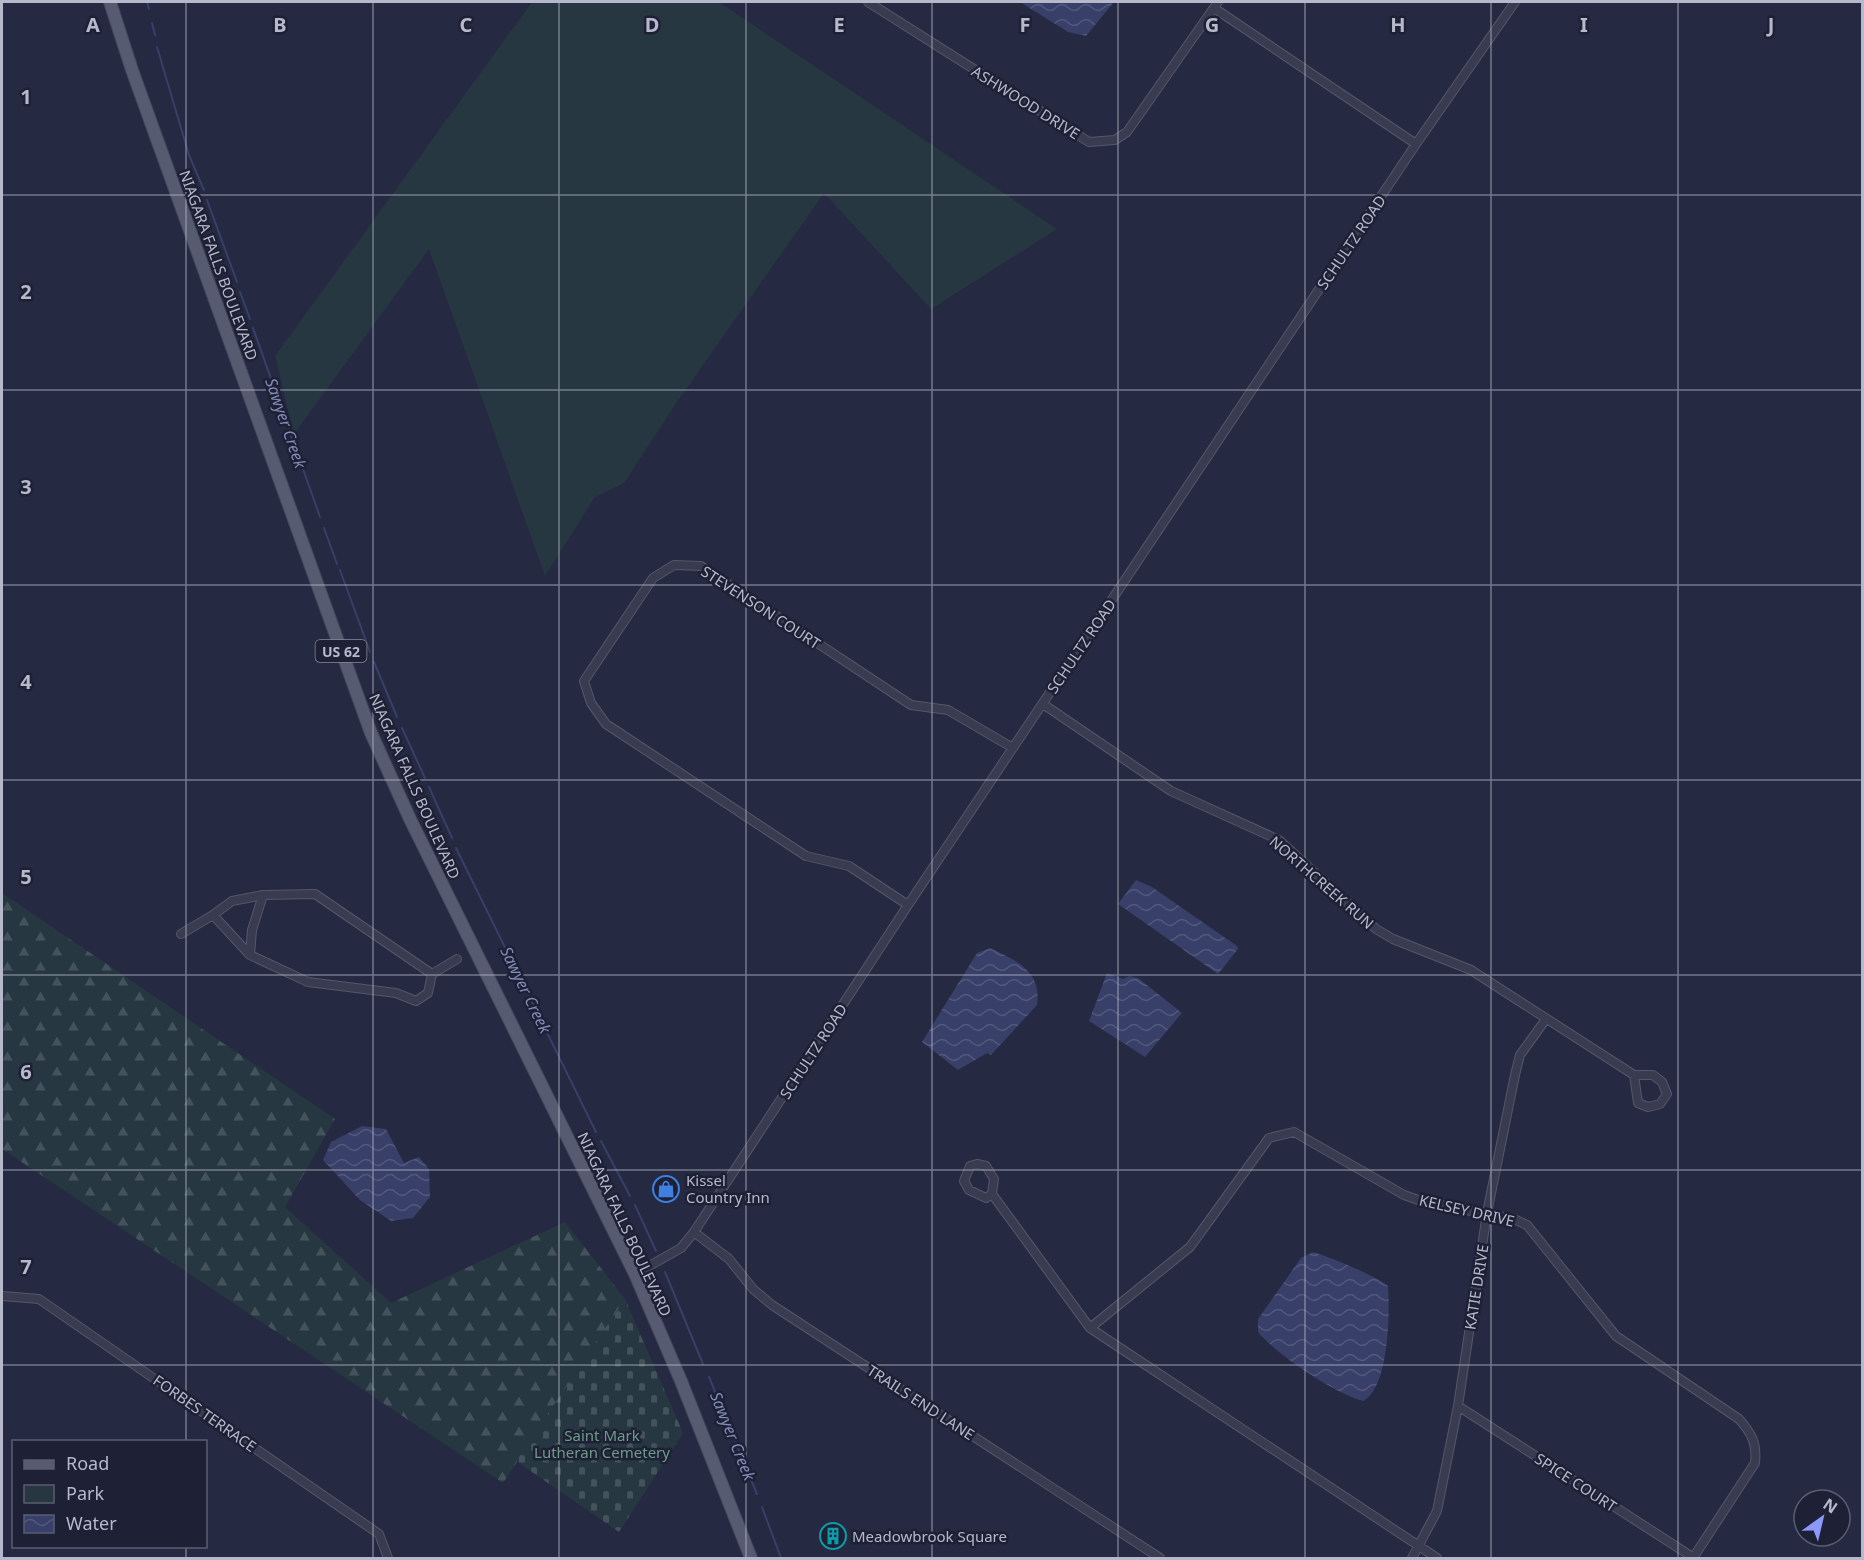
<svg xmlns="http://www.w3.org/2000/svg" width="1864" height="1560" viewBox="0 0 1864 1560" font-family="'Noto Sans',sans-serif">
<defs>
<pattern id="forest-firs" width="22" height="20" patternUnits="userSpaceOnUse" patternTransform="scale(1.5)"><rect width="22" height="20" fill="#273742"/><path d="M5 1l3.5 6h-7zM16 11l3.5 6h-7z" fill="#44525c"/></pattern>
<pattern id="cemetery-stones" width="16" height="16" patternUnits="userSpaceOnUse" patternTransform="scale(1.5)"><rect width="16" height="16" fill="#273742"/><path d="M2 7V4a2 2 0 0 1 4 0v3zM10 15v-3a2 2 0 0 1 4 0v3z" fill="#44525c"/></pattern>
<pattern id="water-waves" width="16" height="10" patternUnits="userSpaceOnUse" patternTransform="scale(1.5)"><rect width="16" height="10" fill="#383f68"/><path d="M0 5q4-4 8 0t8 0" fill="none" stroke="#53597c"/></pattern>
</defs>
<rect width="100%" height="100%" fill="#252941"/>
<path fill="#273742" d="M532,2H719L1057,229L931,309L824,193L675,405L624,483L595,497L545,576L429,249L294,434L275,356Z"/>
<path fill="url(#forest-firs)" d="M2,893L335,1119L285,1207L391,1303L565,1222L625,1299L503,1483L2,1149Z"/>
<path fill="url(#cemetery-stones)" d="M625,1299L683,1433L619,1532L516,1461Z"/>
<path fill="url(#water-waves)" d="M1020,2H1114L1086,36L1068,32Z
M1136,880L1152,887L1237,946L1238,949L1218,974L1118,904Z
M990,948C1017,961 1042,971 1037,1005L991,1055L987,1053L958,1070L922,1042L977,953Z
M1107,973L1123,979L1129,976L1138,978L1182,1013L1145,1057L1089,1021Z
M362,1126L386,1129L404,1163L419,1157L429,1169L430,1197L413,1218L391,1221L360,1200L323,1160L331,1142Z
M1313,1252C1328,1256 1378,1277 1388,1286C1390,1314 1389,1385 1364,1401C1337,1395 1276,1354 1258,1332V1319L1301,1258Z"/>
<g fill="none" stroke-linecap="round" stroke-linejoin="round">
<path stroke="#383f68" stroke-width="2" d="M147,2L149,9
M152,23L155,35
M157,47L189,155L204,190
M207,200L237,282
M240,292L250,319
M253,328L320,517
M324,528L337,564
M340,570L370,652
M374,662L397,717
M402,728L425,778
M429,787L452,838
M456,848L596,1132
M601,1141L630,1196
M635,1205L656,1251
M665,1272L703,1364
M709,1377L757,1494
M762,1507L781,1558"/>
<defs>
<path id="street" d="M868,2L1089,142L1115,140L1127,132L1218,2
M1214,8L1416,144
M1043,704L1171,791L1279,840L1376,929L1393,939L1471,970L1634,1075L1638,1103L1648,1107L1660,1104L1667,1094L1662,1082L1653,1075H1634
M908,905L849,866L806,856L606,724L591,703L584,681L653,578L674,565L701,566L911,705L948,710L1013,748
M213,915L232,901L263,895L315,894L432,974
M181,934L213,915L250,955L308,982L396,993L416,1001L428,993L432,974L457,959
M250,955L252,930L263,895
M992,1194L986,1198L969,1190L964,1181L970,1166L977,1164L986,1166L994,1179L992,1194L1090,1328L1437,1558
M694,1232L729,1259L753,1289L772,1305L1160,1558
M635,1274L681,1248L694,1232L908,905L1416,144L1515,2
M2,1296L39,1299L379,1534L388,1558
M1090,1328L1190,1247L1269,1138L1294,1132L1404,1195L1424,1202L1514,1219L1527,1225L1616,1336L1739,1419C1752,1434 1757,1443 1755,1463L1693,1558
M1458,1406L1694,1558
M1412,1558L1437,1511L1458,1406L1487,1213L1515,1075L1520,1055L1546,1019"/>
<path id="primary" d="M110,2L132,70L371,733L410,819L635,1274L681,1381L751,1558"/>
</defs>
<use href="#street" stroke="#54576b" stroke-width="10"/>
<use href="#primary" stroke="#43455a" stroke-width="14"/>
<use href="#street" stroke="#393c51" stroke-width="8"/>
<use href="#primary" stroke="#575b71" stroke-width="12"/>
</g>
<path fill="none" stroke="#b6b8cb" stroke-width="1.5" stroke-opacity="0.55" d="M186,2V1442M373,2V1558M559,2V1558M746,2V1558M932,2V1558M1118,2V1558M1305,2V1558M1491,2V1558M1678,2V1558M2,195H1862M2,390H1862M2,585H1862M2,780H1862M2,975H1862M2,1170H1862M2,1365H1862M186,1546V1558"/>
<defs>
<symbol id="shop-ring" viewBox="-11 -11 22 22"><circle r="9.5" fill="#1e2136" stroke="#3f7fe0" stroke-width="1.5"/><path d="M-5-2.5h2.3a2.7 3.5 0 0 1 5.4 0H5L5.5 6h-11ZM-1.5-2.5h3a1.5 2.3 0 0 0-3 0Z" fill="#3f7fe0"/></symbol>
<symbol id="building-ring" viewBox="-11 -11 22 22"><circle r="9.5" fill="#1e2136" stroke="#0f9aa8" stroke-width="1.5"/><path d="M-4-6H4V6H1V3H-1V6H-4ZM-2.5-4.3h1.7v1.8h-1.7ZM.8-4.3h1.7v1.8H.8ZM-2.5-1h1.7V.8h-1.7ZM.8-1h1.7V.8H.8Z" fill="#0f9aa8"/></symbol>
</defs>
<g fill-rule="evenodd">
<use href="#shop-ring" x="651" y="1174" width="30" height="30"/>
<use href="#building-ring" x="818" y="1521" width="30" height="30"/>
</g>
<g text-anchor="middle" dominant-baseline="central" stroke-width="5" stroke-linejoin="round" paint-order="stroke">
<rect fill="#1e2136" stroke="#888b9e" stroke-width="1.5" x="315.5" y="640" width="51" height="22" rx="4.5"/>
<g font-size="14" font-weight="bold" fill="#b6b8cb">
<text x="341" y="651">US 62</text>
</g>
<g font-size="15" fill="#b6b8cb" stroke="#1e2136">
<text transform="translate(1026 102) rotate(32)">ASHWOOD DRIVE</text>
<text transform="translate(1351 242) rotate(-56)">SCHULTZ ROAD</text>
<text transform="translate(219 265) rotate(70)">NIAGARA FALLS BOULEVARD</text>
<text transform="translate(761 607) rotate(33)">STEVENSON COURT</text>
<text transform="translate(1081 646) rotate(-56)">SCHULTZ ROAD</text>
<text transform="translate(415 786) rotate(66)">NIAGARA FALLS BOULEVARD</text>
<text transform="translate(1322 882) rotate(41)">NORTHCREEK RUN</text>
<text transform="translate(813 1051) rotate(-57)">SCHULTZ ROAD</text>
<text transform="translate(1467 1210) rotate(13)">KELSEY DRIVE</text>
<text transform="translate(625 1224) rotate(65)">NIAGARA FALLS BOULEVARD</text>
<text transform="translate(1476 1287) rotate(-81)">KATIE DRIVE</text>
<text transform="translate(921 1402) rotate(33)">TRAILS END LANE</text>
<text transform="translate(205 1413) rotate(35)">FORBES TERRACE</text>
<text transform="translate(1576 1482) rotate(33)">SPICE COURT</text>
</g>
<g font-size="15" fill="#b6b8cb" stroke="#1e2136" text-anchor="start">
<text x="686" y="1180">Kissel<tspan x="686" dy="17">Country Inn</tspan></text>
<text x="852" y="1536">Meadowbrook Square</text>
</g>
<g font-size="15" fill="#6c9c85" stroke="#1e2136">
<text x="602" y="1435">Saint Mark<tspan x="602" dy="17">Lutheran Cemetery</tspan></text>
</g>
<g font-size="16" font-style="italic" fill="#848bb7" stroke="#1e2136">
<text transform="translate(286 423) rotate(71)">Sawyer Creek</text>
<text transform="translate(526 990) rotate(64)">Sawyer Creek</text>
<text transform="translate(733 1436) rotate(68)">Sawyer Creek</text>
</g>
</g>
<g font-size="20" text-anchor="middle" font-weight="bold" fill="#b6b8cb" stroke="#1e2136" stroke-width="5" stroke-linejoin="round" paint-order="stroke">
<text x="93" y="32">A</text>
<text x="280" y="32">B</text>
<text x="466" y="32">C</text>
<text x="652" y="32">D</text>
<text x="839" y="32">E</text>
<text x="1025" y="32">F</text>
<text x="1212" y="32">G</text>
<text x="1398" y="32">H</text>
<text x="1584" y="32">I</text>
<text x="1771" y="32">J</text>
<text x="26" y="104">1</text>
<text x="26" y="299">2</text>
<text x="26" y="494">3</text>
<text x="26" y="689">4</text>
<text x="26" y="884">5</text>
<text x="26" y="1079">6</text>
<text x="26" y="1274">7</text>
</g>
<rect width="1864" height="1560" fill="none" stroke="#b6b8cb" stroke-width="6"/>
<rect x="12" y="1440" width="195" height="108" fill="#1e2136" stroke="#5b5d72" stroke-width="1.5"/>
<rect x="24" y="1460" width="30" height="9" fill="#575b71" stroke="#5b5d72" stroke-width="1.5"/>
<text x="66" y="1470" font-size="18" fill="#b6b8cb">Road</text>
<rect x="24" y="1485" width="30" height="18" fill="#273742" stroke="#5b5d72" stroke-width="1.5"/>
<text x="66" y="1500" font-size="18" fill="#b6b8cb">Park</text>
<rect x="24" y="1515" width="30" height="18" fill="url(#water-waves)" stroke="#5b5d72" stroke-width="1.5"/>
<text x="66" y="1530" font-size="18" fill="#b6b8cb">Water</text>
<g transform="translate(1822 1518) rotate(34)"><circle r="28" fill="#1e2136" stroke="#5b5d72" stroke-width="1.5"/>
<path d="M0-4.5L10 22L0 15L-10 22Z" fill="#8c98fa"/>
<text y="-9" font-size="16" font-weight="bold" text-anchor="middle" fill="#b6b8cb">N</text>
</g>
</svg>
